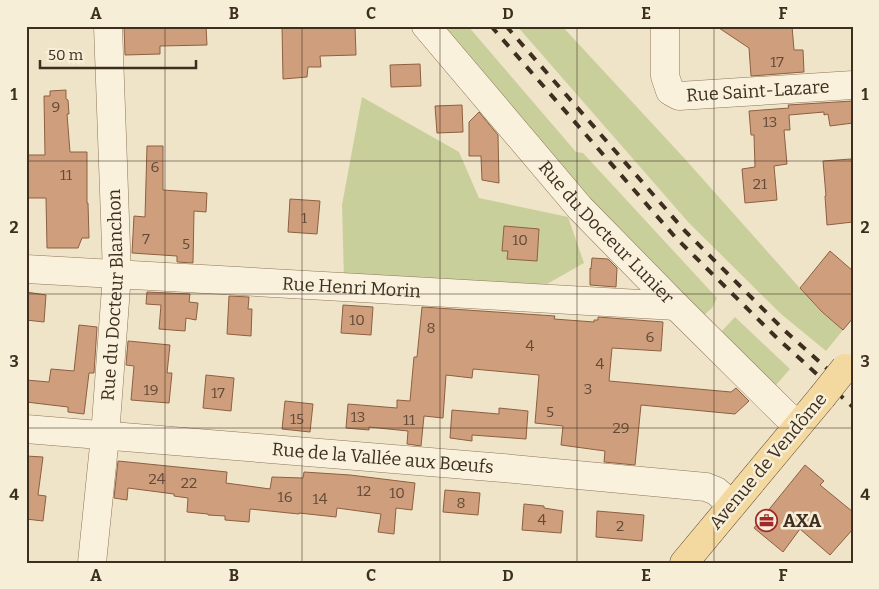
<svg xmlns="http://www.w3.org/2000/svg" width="879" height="589" viewBox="0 0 879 589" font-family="Bitter,serif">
<rect width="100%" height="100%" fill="#f0e4c8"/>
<path fill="#c9cf9b" d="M442,26H468L576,152L583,153L717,298L712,308L702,317L629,246Z
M517,26H562L685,159L822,313L843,330L826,351L781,314L689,223Z
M362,97L459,152L479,198L568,217L584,263L533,292L344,281L342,205Z
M735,317L790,369L776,385L719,334Z"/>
<path fill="#cf9f7d" stroke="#8d5f41" d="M124,26H206L207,45L160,46V54L125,55Z
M282,26H355L356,55L320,56L321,67H308L307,77L283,79Z
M716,26H792L794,50H803L804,72L751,76L749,48Z
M420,64L421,86L391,87L390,65Z
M66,90V99L68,100L69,114H67L70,152H87V203H88L89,238H82L78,248H47L46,198H27V155H45L44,96H50V91Z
M853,101V123L830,126L828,114L824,115V112L789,115L790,130H784L787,164L774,166L777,200L745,203L742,169L755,167L754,135H751L749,111L789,108L788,105Z
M462,105L463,132L437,133L435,106Z
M479,112L498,135L499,183L482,180L481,156H469V122Z
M147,146H163V190L207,193L206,212L194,211L193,263L177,262V256L132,253L134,216L145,217Z
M851,159L853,173V222L827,225L825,196H826L823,161Z
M290,199L320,201L317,234L288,232Z
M504,226L539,229L537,261L507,259L508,251H502Z
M830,251L853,271V318L843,330L822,312L800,288Z
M592,258L608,259L617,268L616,287L590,285V268L591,269Z
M26,292L46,295L44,322L26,320Z
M147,292L190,294L189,302L198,303L196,320L186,318L185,331L159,329L161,305L146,304Z
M229,296L249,297L248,309H252L251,336L227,334Z
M343,305L373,307L371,335L341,333Z
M422,307L555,316L554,319L594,322V320H598V317L663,322L661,351L612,348L609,381L731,392L736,388L749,401L735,414L641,405L635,465L604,462L605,451L561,445L563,426L535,423L539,375L473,369L472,378L446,375L443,418L424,416L421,446L407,444L408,431L369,427V430L346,428L348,404L397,408V400L410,401L414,357H417Z
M79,325L97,327L94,373H89L84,414L68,412V407L26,402V380L49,382L51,369L74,371Z
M128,341L170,345L167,373H172L169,403L131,400L134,366L126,365Z
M206,375L234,378L231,411L203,408Z
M285,401L313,404L310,432L282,429Z
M499,408L528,411L526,439L472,435V441L450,438L452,410L499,414Z
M26,456L43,457L38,495L46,496L43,521L26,519Z
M118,461L227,472L226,483L270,489L272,477L303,478L304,472L350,475L415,483L412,510L396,508L394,534L378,532L381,514L337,508L336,517L299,513V514L250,509L249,522L225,520V516L208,515V514L187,512L188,498L174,496V494L128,488L127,500L114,498Z
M805,465L824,481L820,485L853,512V529L830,555L800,529L783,552L754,528Z
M445,490L480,493L478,515L443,512Z
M524,504L544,506V508L563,511L561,533L522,530Z
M597,511L644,515L642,541L596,537Z"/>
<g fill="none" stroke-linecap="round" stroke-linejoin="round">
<defs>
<g id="minor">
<path id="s1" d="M426,26L580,208L676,306L785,414L798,425"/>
<path id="s2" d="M665,26V76L670,91L679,96L853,85"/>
<path id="s3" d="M26,269L676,306"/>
<path id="s4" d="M26,429L503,468L706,487L716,491L732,505"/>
<path id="s5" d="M92,563L105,436L117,274L108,26"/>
</g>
<path id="major" d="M684,563L822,397"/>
</defs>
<use href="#minor" stroke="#8d765c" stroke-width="29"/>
<use href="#major" stroke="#5b4430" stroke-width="29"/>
<use href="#minor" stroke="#faf1dc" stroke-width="28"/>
<use href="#major" stroke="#f3d9a0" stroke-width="28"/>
<path stroke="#3d2e20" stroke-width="4" stroke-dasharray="9 9" stroke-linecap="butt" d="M491,26L676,238L776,337L853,407
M506,26L685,231L784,330L853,392"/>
<defs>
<path id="major-bridge" d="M822,397L845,368"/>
</defs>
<use href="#major-bridge" stroke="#5b4430" stroke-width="29" stroke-linecap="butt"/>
<use href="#major-bridge" stroke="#f3d9a0" stroke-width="28"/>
</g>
<path fill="none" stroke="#3d2e20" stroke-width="1" stroke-opacity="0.55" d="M165,26V563M302,26V563M440,26V563M577,26V563M714,26V563M26,161H853M26,294H853M26,428H853"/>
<defs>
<symbol id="office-ring" viewBox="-11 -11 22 22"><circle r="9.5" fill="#f7eed8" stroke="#9e2a2b" stroke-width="1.5"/><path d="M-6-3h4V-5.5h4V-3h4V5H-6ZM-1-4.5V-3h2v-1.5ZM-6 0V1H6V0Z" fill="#9e2a2b"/></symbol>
</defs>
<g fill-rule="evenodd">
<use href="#office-ring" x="754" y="508" width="25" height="25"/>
</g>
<g text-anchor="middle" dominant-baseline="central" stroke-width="5" stroke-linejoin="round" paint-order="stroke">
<g font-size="15" fill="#624a37">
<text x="777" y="62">17</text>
<text x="56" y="107">9</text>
<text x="770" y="122">13</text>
<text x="155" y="167">6</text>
<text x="66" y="175">11</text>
<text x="760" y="184">21</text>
<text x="304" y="218">1</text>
<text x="146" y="239">7</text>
<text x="520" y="240">10</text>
<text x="186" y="244">5</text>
<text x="357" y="320">10</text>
<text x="431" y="328">8</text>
<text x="650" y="337">6</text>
<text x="530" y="346">4</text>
<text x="600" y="364">4</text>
<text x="588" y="389">3</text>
<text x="151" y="390">19</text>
<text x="218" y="393">17</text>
<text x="550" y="412">5</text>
<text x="358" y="417">13</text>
<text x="297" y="419">15</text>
<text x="409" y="420">11</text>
<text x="621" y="428">29</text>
<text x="157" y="479">24</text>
<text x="189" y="483">22</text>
<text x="364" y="491">12</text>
<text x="397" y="493">10</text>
<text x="285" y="497">16</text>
<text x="320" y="499">14</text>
<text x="461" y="503">8</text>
<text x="542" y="520">4</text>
<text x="620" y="526">2</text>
</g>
<g font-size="18" fill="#3d2e20" stroke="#f7eed8">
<text stroke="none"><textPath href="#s2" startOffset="155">Rue Saint-Lazare</textPath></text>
<text stroke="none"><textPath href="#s1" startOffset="274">Rue du Docteur Lunier</textPath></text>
<text stroke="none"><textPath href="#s3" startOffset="326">Rue Henri Morin</textPath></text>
<text stroke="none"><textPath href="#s5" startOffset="269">Rue du Docteur Blanchon</textPath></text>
<text stroke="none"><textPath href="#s4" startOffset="358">Rue de la Vallée aux Bœufs</textPath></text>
<text transform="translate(768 461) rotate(-50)">Avenue de Vendôme</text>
</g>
<g font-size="18" font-weight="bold" fill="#3d2e20" stroke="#f7eed8" text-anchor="start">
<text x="783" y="521">AXA</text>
</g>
</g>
<rect width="879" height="589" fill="none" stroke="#f7eed8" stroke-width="55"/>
<path d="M40 60v8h156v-8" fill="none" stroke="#3d2e20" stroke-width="2.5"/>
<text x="48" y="60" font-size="15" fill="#3d2e20" stroke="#f7eed8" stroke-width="4" paint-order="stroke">50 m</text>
<rect x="28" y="28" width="824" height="534" fill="none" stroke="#3d2e20" stroke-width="2"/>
<g font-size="16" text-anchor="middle" font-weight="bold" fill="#3d2e20">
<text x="96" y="19">A</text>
<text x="234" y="19">B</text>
<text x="371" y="19">C</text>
<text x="508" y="19">D</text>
<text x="646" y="19">E</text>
<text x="783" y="19">F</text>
<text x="14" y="100">1</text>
<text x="865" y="100">1</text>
<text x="14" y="233">2</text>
<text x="865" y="233">2</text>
<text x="14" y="367">3</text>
<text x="865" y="367">3</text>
<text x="14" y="500">4</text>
<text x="865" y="500">4</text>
<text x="96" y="581">A</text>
<text x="234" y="581">B</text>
<text x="371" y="581">C</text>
<text x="508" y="581">D</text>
<text x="646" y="581">E</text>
<text x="783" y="581">F</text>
</g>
</svg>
